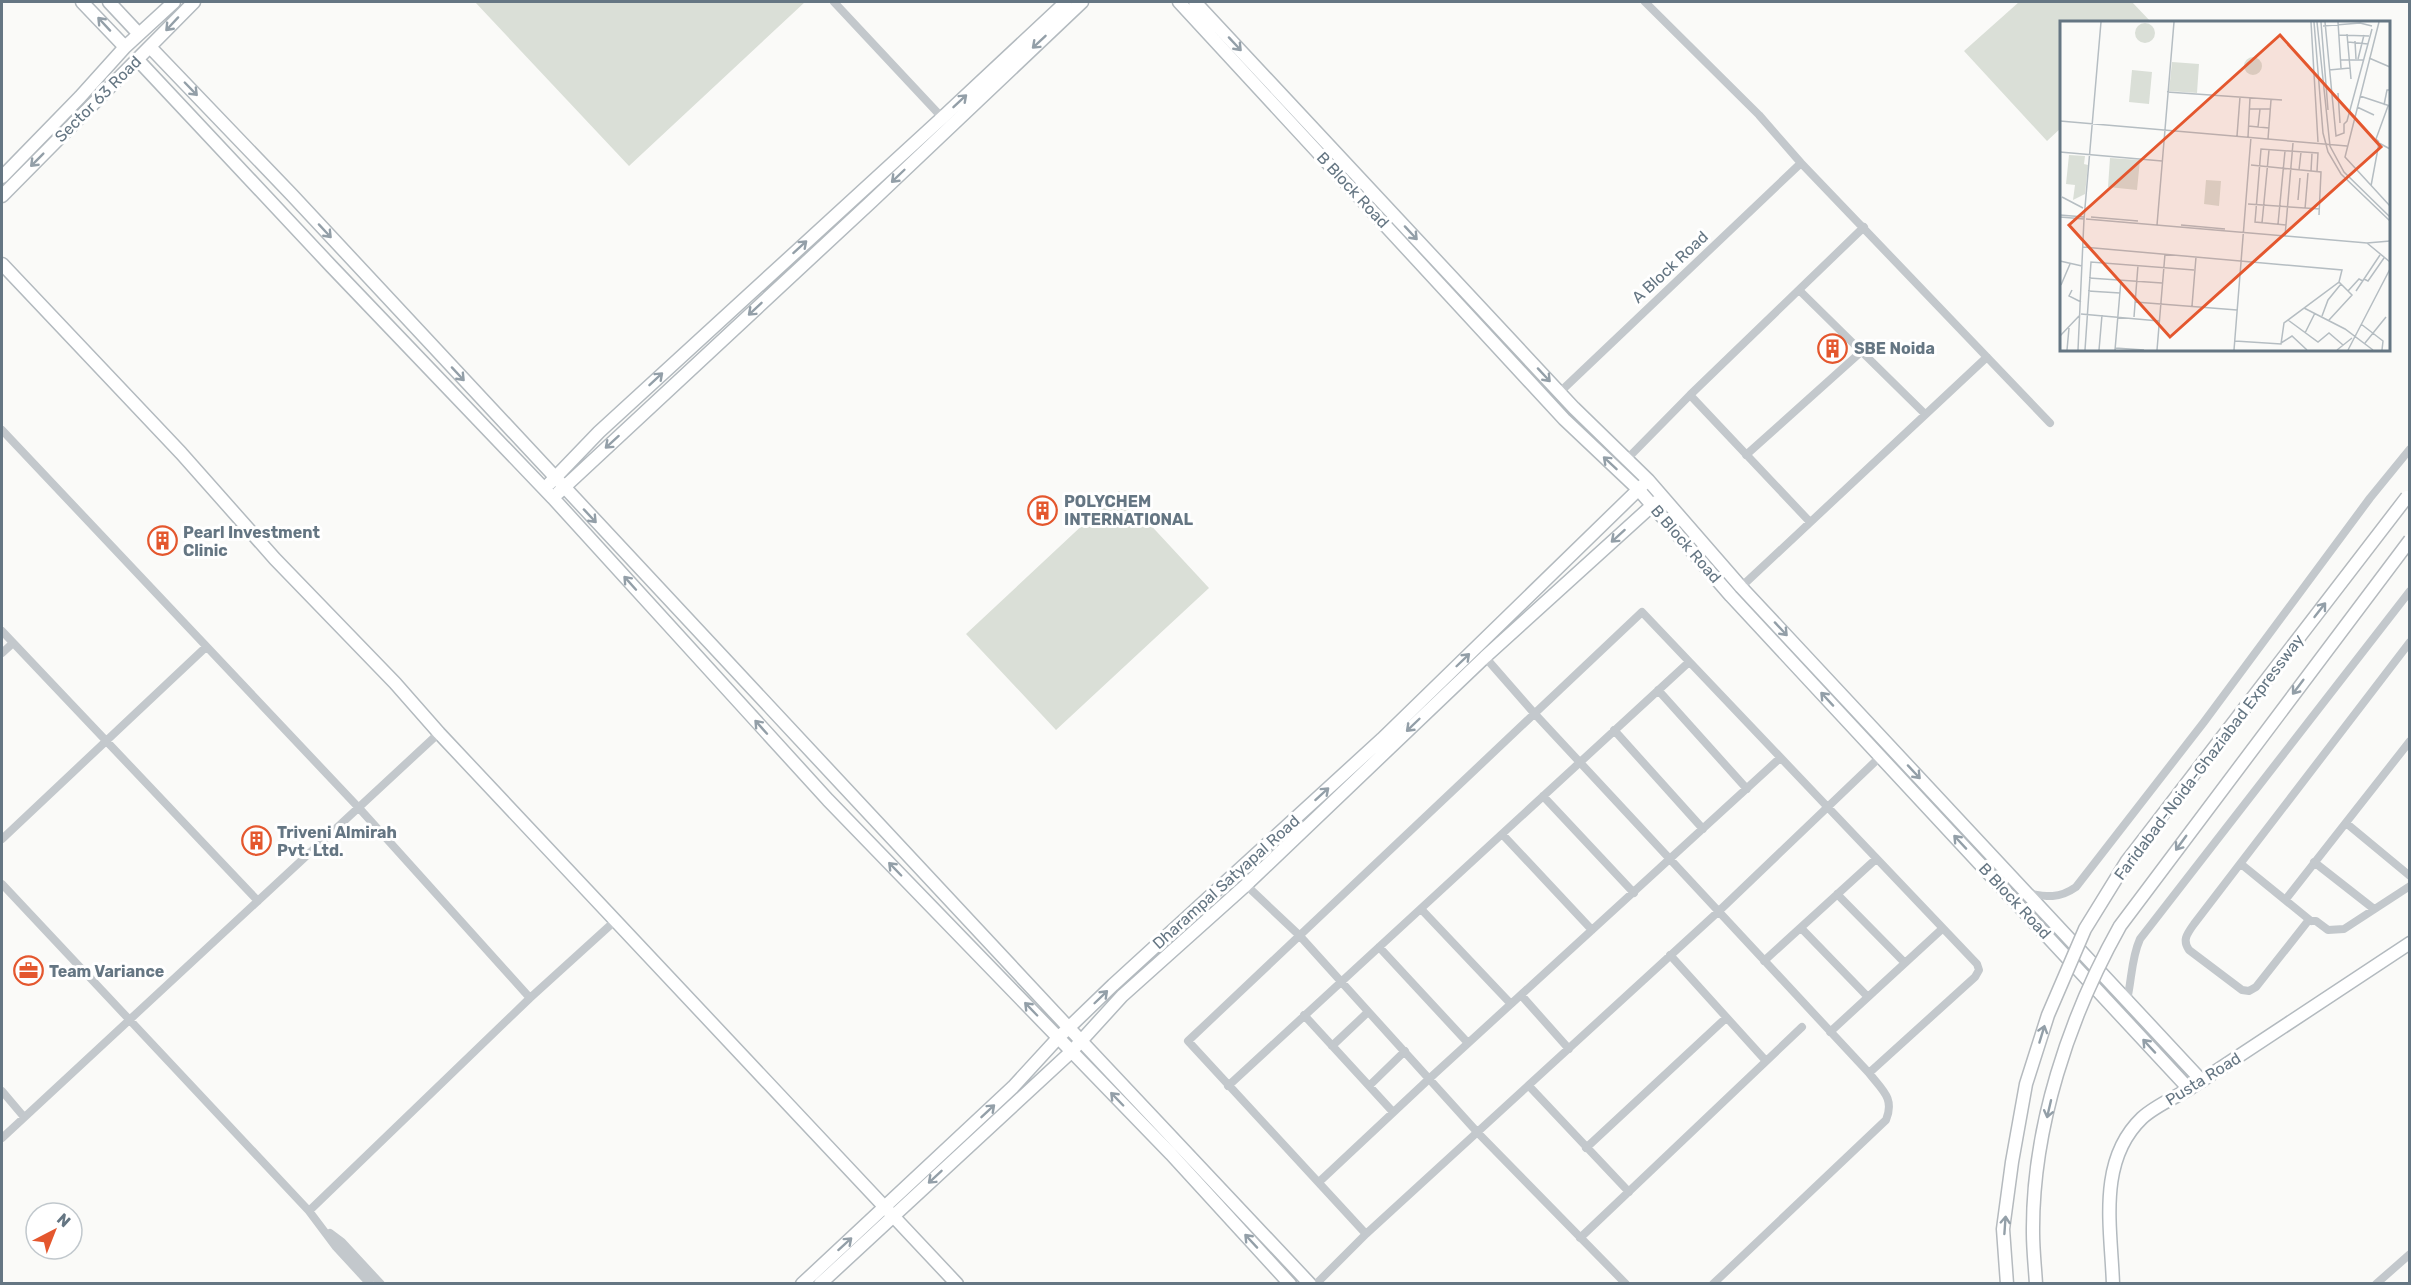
<svg xmlns="http://www.w3.org/2000/svg" width="2411" height="1285" viewBox="0 0 2411 1285" font-family="Rubik,sans-serif">
<rect width="100%" height="100%" fill="#fafaf8"/>
<path fill="#dadfd7" d="M475,2H805L629,166Z
M2019,2H2132L2151,22H2062L2061,128L2047,141L1964,51Z
M1119,491L1209,588L1056,730L966,634Z"/>
<g fill="none" stroke-linecap="round" stroke-linejoin="round">
<defs>
<path id="secondary" d="M82,2L125,47
M109,2L139,34
M1179,2L1564,419L1638,489L1731,596L2189,1089
M1195,2L1574,408L1648,480L1741,587L2202,1081
M150,47L292,195L1069,1028L1310,1284
M137,59L331,266L553,498L828,800L1171,1154L1290,1284
M2,177L80,97L125,47L174,2
M2,196L194,2
M2,264L181,453L275,559L395,683L439,733L957,1284
M549,484L599,432L943,117L1066,2
M558,493L872,201L1082,2
M802,1284L1013,1087L1058,1038L1113,985L1382,739L1643,485
M820,1284L1071,1052L1122,996L1246,885L1485,657L1656,502
M2113,1284C2111,1227 2097,1161 2142,1118C2155,1106 2174,1098 2189,1089L2410,943"/>
</defs>
<use href="#secondary" stroke="#b3babf" stroke-width="15"/>
<path stroke="#c3c8cc" stroke-width="8" d="M834,2L950,126
M1645,2L1759,115L1801,163L2050,423
M1799,290L1925,414
M1560,392L1801,163
M1690,395L1810,522
M2,430L359,808L530,998
M1746,455L1862,351
M1627,459L1690,395L1864,227
M1741,587L1987,357
M2,631L258,901
M2410,642L2194,924C2187,934 2182,940 2189,950L2242,990L2249,991L2256,987L2308,921H2316L2328,930L2344,929L2410,886
M2,653L13,643
M1485,657L1534,713L1869,1073C1882,1090 1895,1098 1886,1120L1713,1284
M1658,690L1747,789
M1614,730L1703,829
M1543,796L1634,893
M2346,823L2410,876
M1502,834L1592,930
M2,839L206,647
M2314,862L2374,909
M2241,864L2311,921
M2,884L309,1211L336,1247L370,1284
M1246,885L1299,935L1478,1133L1626,1284
M2027,893C2047,897 2059,899 2076,887L2204,722L2370,498L2410,449
M1837,894L1905,963
M2286,899L2410,741
M1421,909L1511,1004
M1801,928L1867,996
M1379,947L1468,1043
M1670,955L1766,1061
M1764,961L1876,859
M1521,995L1569,1049
M2127,1000C2132,979 2131,959 2140,939L2410,591
M1304,1015L1393,1112
M1830,1032L1942,929
M1332,1046L1368,1012
M1228,1086L1689,662
M1369,1086L1405,1051
M1529,1086L1629,1192
M2,1091L24,1117
M2,1138L439,733
M1586,1148L1726,1018
M1319,1182L1430,1078L1780,758
M309,1211L530,998L616,920
M330,1233L342,1242L381,1284
M1366,1234L1188,1041L1642,612L1977,964L1979,970L1975,977L1869,1073
M1580,1238L1802,1027
M1316,1284L1366,1234L1719,911L1881,756
M2376,1284L2410,1254"/>
<use href="#secondary" stroke="#fff" stroke-width="12"/>
<defs>
<path id="primary-bridge" d="M2007,1284L2003,1229L2012,1162L2026,1084L2048,1015L2085,929L2127,861L2407,497
M2036,1284C2035,1267 2033,1250 2033,1233C2032,1128 2069,1017 2120,926L2410,540"/>
</defs>
<use href="#primary-bridge" stroke="#b5babe" stroke-width="15" stroke-linecap="butt"/>
<use href="#primary-bridge" stroke="#fff" stroke-width="12"/>
</g>
<defs><path id="oneway-shaft" d="M-6 0H5M1.5-3L5.5 0L1.5 3" fill="none" stroke-width="1.6" stroke-linecap="round" stroke-linejoin="round" transform="scale(1.5)"/></defs>
<g stroke="#939fa8">
<use href="#oneway-shaft" transform="translate(104 24) rotate(-133)"/>
<use href="#oneway-shaft" transform="translate(172 24) rotate(133)"/>
<use href="#oneway-shaft" transform="translate(1039 42) rotate(137)"/>
<use href="#oneway-shaft" transform="translate(1235 44) rotate(47)"/>
<use href="#oneway-shaft" transform="translate(191 89) rotate(46)"/>
<use href="#oneway-shaft" transform="translate(960 101) rotate(-43)"/>
<use href="#oneway-shaft" transform="translate(37 160) rotate(135)"/>
<use href="#oneway-shaft" transform="translate(898 176) rotate(136)"/>
<use href="#oneway-shaft" transform="translate(325 231) rotate(47)"/>
<use href="#oneway-shaft" transform="translate(1411 233) rotate(47)"/>
<use href="#oneway-shaft" transform="translate(800 247) rotate(-42)"/>
<use href="#oneway-shaft" transform="translate(755 309) rotate(137)"/>
<use href="#oneway-shaft" transform="translate(458 374) rotate(47)"/>
<use href="#oneway-shaft" transform="translate(1544 375) rotate(47)"/>
<use href="#oneway-shaft" transform="translate(656 379) rotate(-43)"/>
<use href="#oneway-shaft" transform="translate(612 442) rotate(138)"/>
<use href="#oneway-shaft" transform="translate(1610 463) rotate(-137)"/>
<use href="#oneway-shaft" transform="translate(590 516) rotate(47)"/>
<use href="#oneway-shaft" transform="translate(1618 536) rotate(138)"/>
<use href="#oneway-shaft" transform="translate(630 583) rotate(-132)"/>
<use href="#oneway-shaft" transform="translate(2320 610) rotate(-52)"/>
<use href="#oneway-shaft" transform="translate(1781 629) rotate(47)"/>
<use href="#oneway-shaft" transform="translate(1463 660) rotate(-44)"/>
<use href="#oneway-shaft" transform="translate(2298 687) rotate(127)"/>
<use href="#oneway-shaft" transform="translate(1827 699) rotate(-133)"/>
<use href="#oneway-shaft" transform="translate(1413 725) rotate(136)"/>
<use href="#oneway-shaft" transform="translate(761 727) rotate(-132)"/>
<use href="#oneway-shaft" transform="translate(1914 772) rotate(47)"/>
<use href="#oneway-shaft" transform="translate(1322 794) rotate(-42)"/>
<use href="#oneway-shaft" transform="translate(1960 842) rotate(-133)"/>
<use href="#oneway-shaft" transform="translate(2181 843) rotate(126)"/>
<use href="#oneway-shaft" transform="translate(895 869) rotate(-134)"/>
<use href="#oneway-shaft" transform="translate(1101 997) rotate(-44)"/>
<use href="#oneway-shaft" transform="translate(1031 1009) rotate(-134)"/>
<use href="#oneway-shaft" transform="translate(2042 1034) rotate(-73)"/>
<use href="#oneway-shaft" transform="translate(2149 1046) rotate(-133)"/>
<use href="#oneway-shaft" transform="translate(1117 1099) rotate(-134)"/>
<use href="#oneway-shaft" transform="translate(2049 1109) rotate(103)"/>
<use href="#oneway-shaft" transform="translate(988 1111) rotate(-43)"/>
<use href="#oneway-shaft" transform="translate(935 1177) rotate(137)"/>
<use href="#oneway-shaft" transform="translate(2005 1225) rotate(-86)"/>
<use href="#oneway-shaft" transform="translate(1251 1241) rotate(-133)"/>
<use href="#oneway-shaft" transform="translate(845 1244) rotate(-42)"/>
</g>
<defs>
<symbol id="building-ring" viewBox="-11 -11 22 22"><circle r="9.5" fill="#fff" stroke="#e4572e" stroke-width="1.5"/><path d="M-4-6H4V6H1V3H-1V6H-4ZM-2.5-4.3h1.7v1.8h-1.7ZM.8-4.3h1.7v1.8H.8ZM-2.5-1h1.7V.8h-1.7ZM.8-1h1.7V.8H.8Z" fill="#e4572e"/></symbol>
<symbol id="office-ring" viewBox="-11 -11 22 22"><circle r="9.5" fill="#fff" stroke="#e4572e" stroke-width="1.5"/><path d="M-6-3h4V-5.5h4V-3h4V5H-6ZM-1-4.5V-3h2v-1.5ZM-6 0V1H6V0Z" fill="#e4572e"/></symbol>
</defs>
<g fill-rule="evenodd">
<use href="#building-ring" x="1816" y="332" width="33" height="33"/>
<use href="#building-ring" x="1026" y="494" width="33" height="33"/>
<use href="#building-ring" x="146" y="524" width="33" height="33"/>
<use href="#building-ring" x="240" y="824" width="33" height="33"/>
<use href="#office-ring" x="12" y="954" width="33" height="33"/>
</g>
<g text-anchor="middle" dominant-baseline="central" stroke-width="6" stroke-linejoin="round" paint-order="stroke">
<g font-size="16" fill="#657683" stroke="#fff">
<text transform="translate(98 99) rotate(-45)">Sector 63 Road</text>
<text transform="translate(1353 190) rotate(47)">B Block Road</text>
<text transform="translate(1670 267) rotate(-43)">A Block Road</text>
<text transform="translate(1686 544) rotate(49)">B Block Road</text>
<text transform="translate(2209 757) rotate(-53)">Faridabad-Noida-Ghaziabad Expressway</text>
<text transform="translate(1226 882) rotate(-42)">Dharampal Satyapal Road</text>
<text transform="translate(2015 901) rotate(47)">B Block Road</text>
<text transform="translate(2203 1079) rotate(-32)">Pusta Road</text>
</g>
<g font-size="16" font-weight="bold" fill="#657683" stroke="#fff" text-anchor="start">
<text x="1854" y="348">SBE Noida</text>
<text x="1064" y="501">POLYCHEM<tspan x="1064" dy="18">INTERNATIONAL</tspan></text>
<text x="183" y="532">Pearl Investment<tspan x="183" dy="18">Clinic</tspan></text>
<text x="277" y="832">Triveni Almirah<tspan x="277" dy="18">Pvt. Ltd.</tspan></text>
<text x="49" y="971">Team Variance</text>
</g>
</g>
<g transform="translate(2060 21)">
<rect width="330" height="330" fill="#fafaf8"/>
<path d="M75 12a10 10 0 1 1 20 0a10 10 0 1 1-20 0ZM184 45a9 9 0 1 1 18 0a9 9 0 1 1-18 0ZM112,41L139,43L137,72L109,70ZM72,49L92,51L89,83L69,81ZM9,134L25,135L24,143L28,144L25,173L13,179L15,164L6,163ZM50,137L80,139L77,169L48,166ZM146,159L161,160L159,185L144,183Z" fill="#dadfd7"/>
<path fill="none" stroke="#b5bdc2" stroke-width="1.5" d="M251,1L258,121M254,1L263,112L268,131L281,153L330,200M257,1L270,125L284,151L330,196M261,1L268,89M265,1L276,115L284,112V103L287,100L312,8M278,1L281,47M319,1L285,136L330,185M263,5L300,2L312,5M287,13L291,58M279,14L309,15M295,20L296,38M288,21L308,23M309,37L330,46M298,38L304,14M280,39H304M269,49L290,47M107,71L222,79M278,72L280,102M300,75L330,85M324,84L327,69H330M297,86L314,94M189,88H210M0,100L287,125M188,105L209,107M198,106L200,88M177,115L180,76M188,116L190,77M208,118L211,79M319,121L316,118L328,85M0,131L102,140M191,144L261,151L259,194M239,149L241,131M251,150L252,132M311,165L319,122L330,128M2,176L23,187M238,179L240,157M188,183L260,188M245,188L248,152M0,194L24,196M0,196L24,198M31,196L78,200M26,198L307,222L330,220M202,202L209,129M218,203L225,130M97,204L114,1M121,204L165,208M226,204L195,201L201,128L258,132L257,150M225,215L233,122M307,222L330,241M23,226L282,249L279,261L224,302L221,323L175,320M0,240L22,245M29,257L102,262M304,258L308,260L324,237M1,264L10,243M12,269L9,275L21,281M28,270L60,272M288,270L299,258L303,260M296,270L320,234M75,281L177,289M132,285L136,236M244,287L285,308L313,329M21,293L99,300M262,295L268,279L281,263M74,296L78,244M228,299L258,321L269,312L283,324M269,299L292,274L279,261M301,303L323,320L322,329M245,312L255,292M0,315L19,295M221,322L232,315L247,329M305,322L326,296M55,327L84,329M7,329L9,307M18,329L24,198L41,1M25,329L31,241L134,249M39,329L42,294M55,329L61,259M97,329L105,233M174,329L191,116M277,329L292,317M288,329L330,248"/>
<path fill="#e4572e" fill-opacity="0.15" stroke="#e4572e" stroke-width="3" d="M220,14L321,126L110,316L9,204Z"/>
<rect width="330" height="330" fill="none" stroke="#657683" stroke-width="3"/>
</g>
<rect width="2411" height="1285" fill="none" stroke="#657683" stroke-width="6"/>
<g transform="translate(54 1231) rotate(42)"><circle r="28" fill="#ffffff" stroke="#c1c8cd" stroke-width="1.5"/>
<path d="M0-4.5L10 22L0 15L-10 22Z" fill="#e4572e"/>
<text y="-9" font-size="16" font-weight="bold" text-anchor="middle" fill="#657683">N</text>
</g>
</svg>
